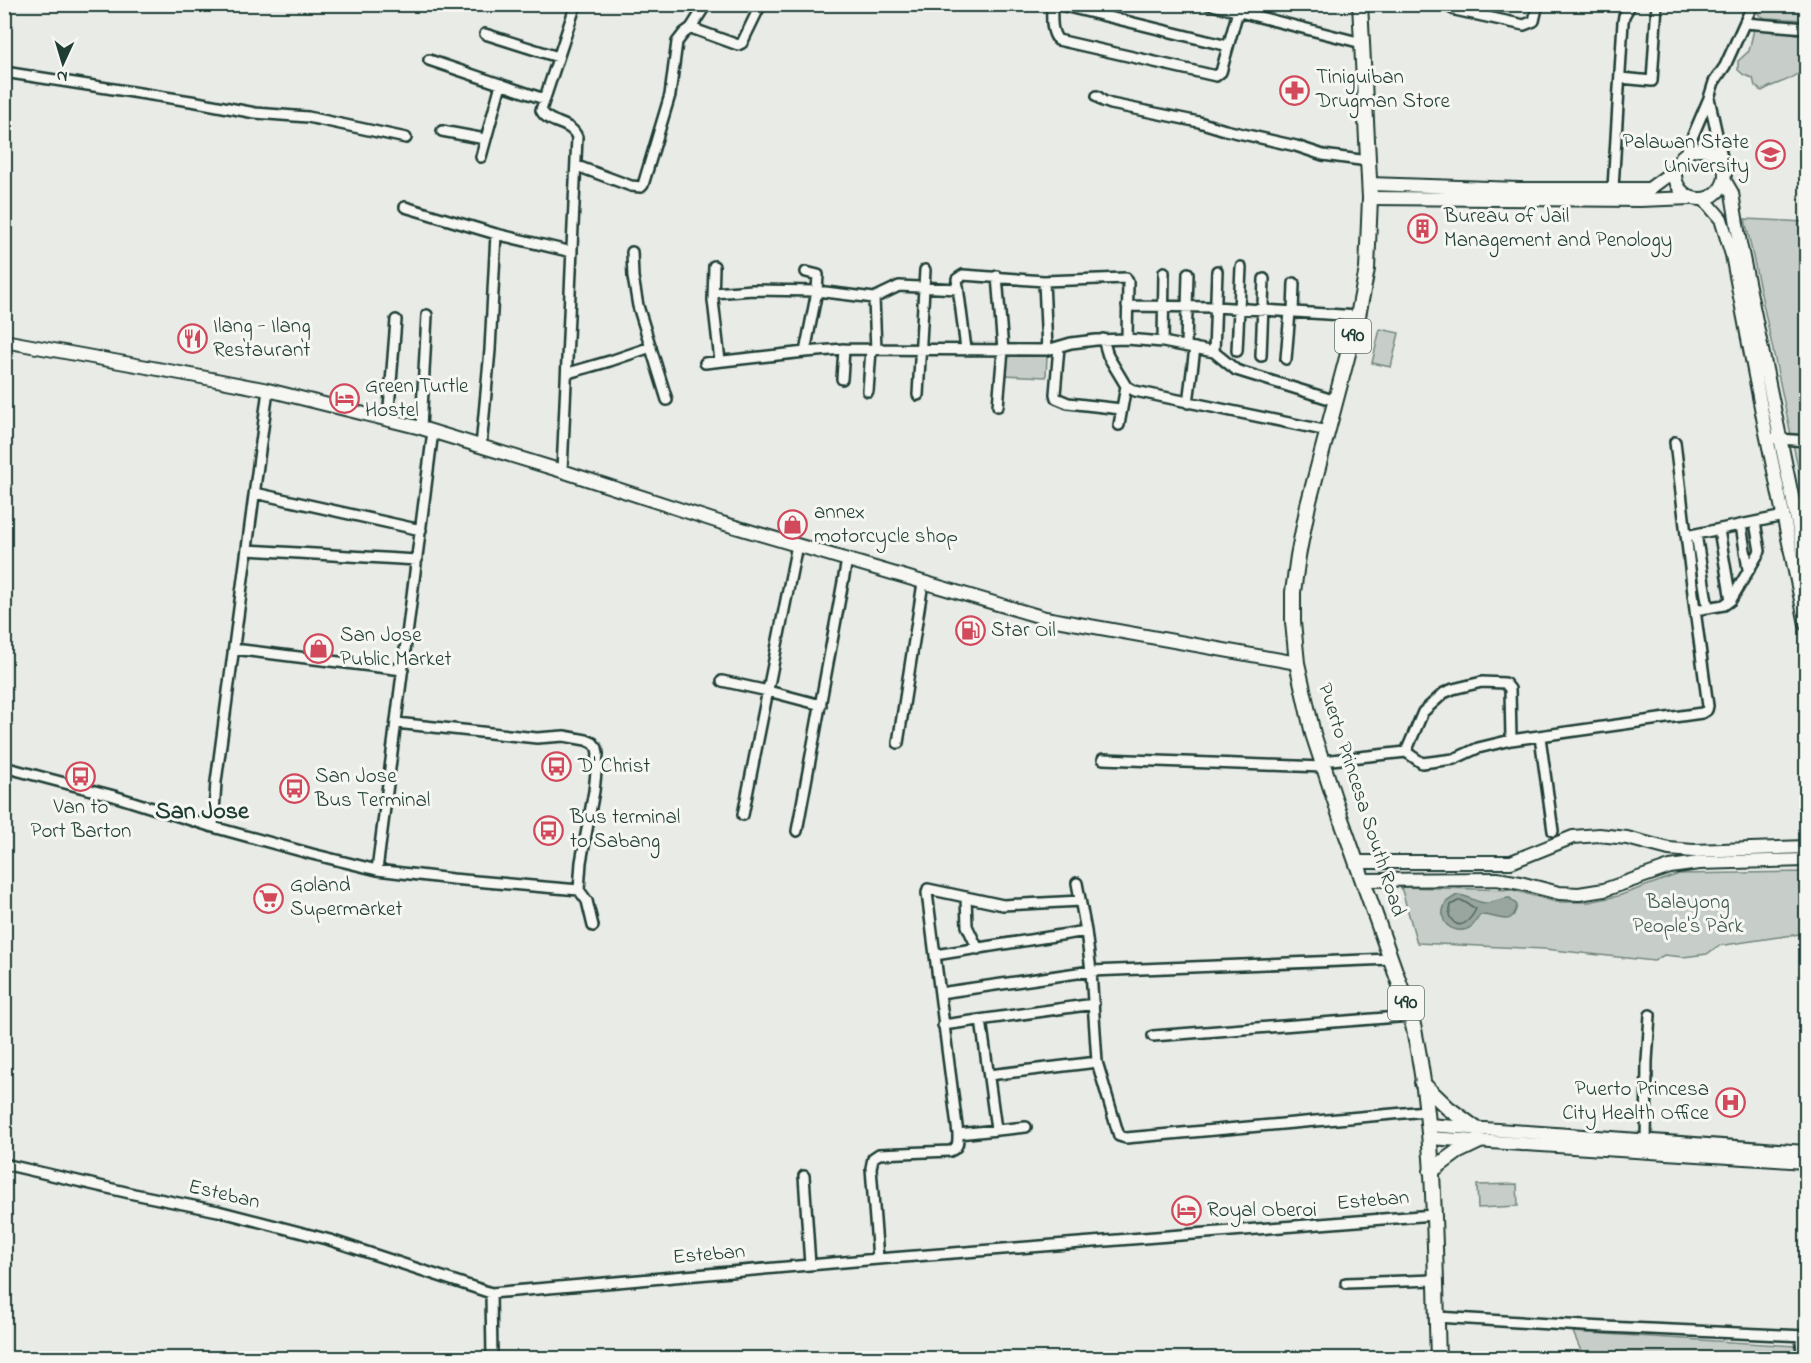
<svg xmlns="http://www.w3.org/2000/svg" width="1811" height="1363" viewBox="0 0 1811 1363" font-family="'Indie Flower',sans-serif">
<rect width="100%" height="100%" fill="#e9ebe7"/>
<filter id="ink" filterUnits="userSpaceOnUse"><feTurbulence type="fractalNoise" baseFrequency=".0167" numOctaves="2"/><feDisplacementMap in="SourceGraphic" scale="12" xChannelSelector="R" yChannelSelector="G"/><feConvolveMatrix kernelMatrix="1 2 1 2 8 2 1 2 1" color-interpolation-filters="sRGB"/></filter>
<g filter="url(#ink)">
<path fill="#c7cec9" stroke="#73867e" stroke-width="1.5" d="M1760,4L1806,5V20L1765,18L1759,15L1757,11Z
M1764,28L1774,33C1787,29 1793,35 1806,35V53L1804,54C1811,80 1777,80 1762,91L1755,86L1753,78L1744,75L1738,70V61L1749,51L1754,29Z
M1745,219L1806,222V505Z
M1380,329L1399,333L1391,367L1372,363Z
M1005,354L1047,356L1046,377L1004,375Z
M1806,872V933L1718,946L1707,954L1683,957L1664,955L1654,961L1545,949L1417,943L1401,887L1513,890L1556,902H1589L1618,896L1679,874Z
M1517,1184L1518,1206L1478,1208L1477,1185Z
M1573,1332L1796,1346V1358H1584Z"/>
<path fill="#99a6a0" stroke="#687c75" stroke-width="1.5" d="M1457,895C1468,895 1476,903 1486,903C1495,903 1501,897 1510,898L1517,905C1513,930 1497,914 1480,915C1477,919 1475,924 1471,927C1461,934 1445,929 1443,917C1442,912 1444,906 1446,902Z"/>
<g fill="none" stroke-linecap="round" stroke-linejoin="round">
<path stroke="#50675f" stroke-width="1.5" d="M1458,901H1463L1476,909C1470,921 1458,934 1449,915L1451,905Z"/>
<defs>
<path id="street" d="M1052,4C1052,16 1050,31 1058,40L1216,76L1221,72L1238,11
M1056,4L1228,46
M1208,4L1362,43
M1450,4L1451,8L1455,10L1524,25L1534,21L1538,4
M1745,23L1806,28
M691,28L738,45L742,43L761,4
M485,34L558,57
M429,60L544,99
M4,72L197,102L255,113L308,117L406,138
M1620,78L1652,81L1657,4
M1097,96L1103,101L1111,104L1199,122L1225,130L1296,146L1323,155L1368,161
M1709,98L1725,171
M442,131L485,139
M1685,154L1709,98L1714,82L1725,66L1753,4
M481,157L501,84
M577,166L631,186L641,187L643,185L670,95L677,42L684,33L691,28L703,9L702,4
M1613,188L1623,22L1624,16L1631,4
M405,207L496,234L572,252
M632,252L633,277L638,306L667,400
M714,266L713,300L720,361
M997,276L1003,350L998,406
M1044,281L1047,350
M713,293L753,290L817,291L874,298L899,286L958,289
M874,298L876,350
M1127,306L1215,307L1358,316
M1293,312L1294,283
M1103,339L1108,356L1126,386L1135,391L1328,431
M1163,342L1164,272
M1186,346L1188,273
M1059,347L1055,394L1056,398L1068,403L1121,409
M966,349L957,279L963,275L1044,281L1126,278L1128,282L1127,339
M1237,351L1241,267
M805,352L817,291L818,275L806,272
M1214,352L1217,271
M1261,356L1264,279
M1286,359L1290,312
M705,363L805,352L844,349L1047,350L1071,343L1096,340L1127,339L1163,342L1214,352L1236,370L1336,401
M568,373L610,361L651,347
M842,379L844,349
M868,391L871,350
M918,395L925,270
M1188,403L1195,348
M388,420L396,320
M1119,425L1126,386
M421,428L427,315
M1767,438L1806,441
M481,447L490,350L496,234
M562,471L577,137C571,121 548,125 541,110L576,4
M255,493L421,530
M1741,525L1748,569
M1719,530L1731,600
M1696,534L1708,608
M1686,536L1784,516
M247,550L417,560
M1695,610L1724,605L1731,600L1760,551L1755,522
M234,649L403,670
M722,681L768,691L821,705
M1540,737L1553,831
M898,743L923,583
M1406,752L1422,763L1454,759L1478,748L1511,740L1702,713L1707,710L1708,706L1695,610L1675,442
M1103,759L1323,767
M1322,761L1406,752L1423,712L1444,693L1453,689L1482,682L1505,683L1510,689L1511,740
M4,767L114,796L213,827L312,854L377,870L452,879L579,890L581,862L594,791L598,754L597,748L593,743L586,740L564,736L537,738L396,723
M743,815L797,545
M213,827L216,782L268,390
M797,831L847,560
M377,870L433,431
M1077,883L1086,931L1091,971L1097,1062L1119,1136L1126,1138L1426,1111
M579,890L587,901L593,926
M966,897L967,926L978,949
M935,955L1086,931
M940,993L1091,971L1391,959
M981,1020L996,1129
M943,1025L1094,1004
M1153,1036L1411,1016
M989,1075L1097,1062
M958,1134L1026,1127
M1646,1146L1647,1061L1650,1015
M4,1164L134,1194L218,1211L330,1240L491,1293L878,1259L1433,1215
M804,1176L810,1265
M878,1259L871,1168L873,1158L879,1154L950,1151C959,1148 958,1142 958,1134L927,893L928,889L1003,905L1080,901
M1346,1283L1435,1280
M491,1293L492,1358
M1437,1317L1584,1326L1806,1336
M1801,1336L1802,1358"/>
<path id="secondary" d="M1675 174a25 25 0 1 1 50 0a25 25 0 1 1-50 0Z
M1725,181L1732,193L1740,243L1806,564
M1369,184L1519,189H1649L1675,170
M1370,198L1640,200L1691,198
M1704,199L1721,219L1732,255L1765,428L1806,624
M4,341L191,375L268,390L421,428L562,471L722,523L1045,618L1297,663
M1356,862H1511L1573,837L1599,835L1627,838L1669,849L1693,851L1806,847
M1362,880L1497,879L1520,883L1559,893L1579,894L1604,890L1670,867L1699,863L1806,860
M1428,1125L1806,1152
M1429,1138L1806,1162"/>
<path id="primary" d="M1360,4L1370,198L1367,269L1358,316L1308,505L1298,556L1293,592V622L1297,663L1313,734L1341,819L1411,1016C1437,1128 1434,1245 1438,1358
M1422,1083L1448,1108L1475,1128
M1431,1171L1457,1152L1480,1141"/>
</defs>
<use href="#street" stroke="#1f3d34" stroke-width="14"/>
<use href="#secondary" stroke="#1f3d34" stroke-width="16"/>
<use href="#primary" stroke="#1f3d34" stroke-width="18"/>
<use href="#street" stroke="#f6f6f2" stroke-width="9"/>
<use href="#secondary" stroke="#f6f6f2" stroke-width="12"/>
<use href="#primary" stroke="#f6f6f2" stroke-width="14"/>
</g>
</g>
<defs>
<symbol id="pharmacy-ring" viewBox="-11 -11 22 22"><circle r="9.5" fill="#f6f6f2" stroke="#d1495b" stroke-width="1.5"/><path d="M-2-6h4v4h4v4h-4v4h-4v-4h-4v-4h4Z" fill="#d1495b"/></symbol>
<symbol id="university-ring" viewBox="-11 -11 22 22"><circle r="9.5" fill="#f6f6f2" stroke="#d1495b" stroke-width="1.5"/><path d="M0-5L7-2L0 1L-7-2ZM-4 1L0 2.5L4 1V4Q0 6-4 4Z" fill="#d1495b"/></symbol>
<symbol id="building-ring" viewBox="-11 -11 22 22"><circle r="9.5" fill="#f6f6f2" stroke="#d1495b" stroke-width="1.5"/><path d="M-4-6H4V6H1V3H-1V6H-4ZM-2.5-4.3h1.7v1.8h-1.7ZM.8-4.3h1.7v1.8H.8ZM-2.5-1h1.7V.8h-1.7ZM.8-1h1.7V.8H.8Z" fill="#d1495b"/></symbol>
<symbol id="restaurant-ring" viewBox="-11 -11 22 22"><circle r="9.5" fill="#f6f6f2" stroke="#d1495b" stroke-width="1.5"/><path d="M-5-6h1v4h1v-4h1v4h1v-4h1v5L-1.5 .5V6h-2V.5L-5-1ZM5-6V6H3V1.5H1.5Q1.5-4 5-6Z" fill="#d1495b"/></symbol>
<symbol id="hotel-ring" viewBox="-11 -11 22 22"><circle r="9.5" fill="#f6f6f2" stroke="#d1495b" stroke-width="1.5"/><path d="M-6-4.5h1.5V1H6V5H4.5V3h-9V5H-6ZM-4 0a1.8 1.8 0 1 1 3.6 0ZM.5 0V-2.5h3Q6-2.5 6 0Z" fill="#d1495b"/></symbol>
<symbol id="shop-ring" viewBox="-11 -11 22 22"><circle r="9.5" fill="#f6f6f2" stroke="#d1495b" stroke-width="1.5"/><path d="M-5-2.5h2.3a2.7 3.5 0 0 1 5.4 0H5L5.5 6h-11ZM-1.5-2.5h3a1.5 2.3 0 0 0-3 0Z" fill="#d1495b"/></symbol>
<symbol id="fuel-ring" viewBox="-11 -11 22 22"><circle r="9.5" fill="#f6f6f2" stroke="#d1495b" stroke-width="1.5"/><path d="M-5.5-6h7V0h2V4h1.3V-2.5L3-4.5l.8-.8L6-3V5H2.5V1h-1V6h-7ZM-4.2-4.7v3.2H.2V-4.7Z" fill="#d1495b"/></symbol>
<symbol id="bus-ring" viewBox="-11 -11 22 22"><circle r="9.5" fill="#f6f6f2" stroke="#d1495b" stroke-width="1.5"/><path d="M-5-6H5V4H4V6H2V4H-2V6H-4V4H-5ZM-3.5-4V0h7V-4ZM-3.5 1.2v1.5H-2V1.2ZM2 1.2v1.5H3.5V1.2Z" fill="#d1495b"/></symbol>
<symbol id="supermarket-ring" viewBox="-11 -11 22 22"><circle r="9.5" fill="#f6f6f2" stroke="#d1495b" stroke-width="1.5"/><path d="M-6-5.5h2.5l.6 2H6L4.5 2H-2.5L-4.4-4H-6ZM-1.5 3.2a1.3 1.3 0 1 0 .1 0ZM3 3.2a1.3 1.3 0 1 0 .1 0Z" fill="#d1495b"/></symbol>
<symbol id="hospital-ring" viewBox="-11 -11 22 22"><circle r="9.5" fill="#f6f6f2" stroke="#d1495b" stroke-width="1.5"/><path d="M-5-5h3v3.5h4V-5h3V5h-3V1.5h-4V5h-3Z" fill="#d1495b"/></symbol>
</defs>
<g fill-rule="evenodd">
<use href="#pharmacy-ring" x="1278" y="74" width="33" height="33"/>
<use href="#university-ring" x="1754" y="138" width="33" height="33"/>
<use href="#building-ring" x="1406" y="212" width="33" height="33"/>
<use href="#restaurant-ring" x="176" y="322" width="33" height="33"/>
<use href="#hotel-ring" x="328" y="382" width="33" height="33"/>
<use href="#shop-ring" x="776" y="508" width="33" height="33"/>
<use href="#fuel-ring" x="954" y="614" width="33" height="33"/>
<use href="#shop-ring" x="302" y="632" width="33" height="33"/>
<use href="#bus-ring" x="540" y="750" width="33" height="33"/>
<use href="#bus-ring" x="64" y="760" width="33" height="33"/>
<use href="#bus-ring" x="278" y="772" width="33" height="33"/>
<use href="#bus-ring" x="532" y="814" width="33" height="33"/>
<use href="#supermarket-ring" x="252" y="882" width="33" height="33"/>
<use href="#hospital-ring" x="1714" y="1086" width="33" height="33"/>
<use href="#hotel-ring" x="1170" y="1194" width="33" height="33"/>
</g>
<g text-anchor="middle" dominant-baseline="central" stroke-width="6" stroke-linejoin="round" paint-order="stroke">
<g fill="#f6f6f2" stroke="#60746d" stroke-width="1.5">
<rect x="1335" y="319" width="36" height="34" rx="4.5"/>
<rect x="1388" y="986" width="36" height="34" rx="4.5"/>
</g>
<g font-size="20" font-weight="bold" fill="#1f3d34">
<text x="1353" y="336">490</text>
<text x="1406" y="1003">490</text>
</g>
<g font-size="21" fill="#1f3d34" stroke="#f6f6f2" text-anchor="start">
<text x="1316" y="78">Tiniguiban<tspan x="1316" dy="24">Drugman Store</tspan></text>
<text x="1749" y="143" text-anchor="end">Palawan State<tspan x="1749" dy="24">University</tspan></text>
<text x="1444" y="217">Bureau of Jail<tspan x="1444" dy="24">Management and Penology</tspan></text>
<text x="213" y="327">Ilang - Ilang<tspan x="213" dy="24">Restaurant</tspan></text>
<text x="365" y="387">Green Turtle<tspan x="365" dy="24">Hostel</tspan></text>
<text x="814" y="513">annex<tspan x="814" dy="24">motorcycle shop</tspan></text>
<text x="991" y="631">Star Oil</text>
<text x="340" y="636">San Jose<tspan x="340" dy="24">Public Market</tspan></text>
<text x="578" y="767">D' Christ</text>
<text x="315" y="777">San Jose<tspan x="315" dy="24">Bus Terminal</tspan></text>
<text x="81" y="808" text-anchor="middle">Van to<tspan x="81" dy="24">Port Barton</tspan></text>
<text x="570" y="818">Bus terminal<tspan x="570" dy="24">to Sabang</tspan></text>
<text x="290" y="886">Goland<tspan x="290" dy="24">Supermarket</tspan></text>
<text x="1709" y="1090" text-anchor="end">Puerto Princesa<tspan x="1709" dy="24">City Health Office</tspan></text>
<text x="1207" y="1211">Royal Oberoi</text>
</g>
<g font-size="21" fill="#1f3d34" stroke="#f6f6f2">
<text transform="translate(1361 800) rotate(72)">Puerto Princesa South Road</text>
<text transform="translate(224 1195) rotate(13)">Esteban</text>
<text transform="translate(1373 1201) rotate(-5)">Esteban</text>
<text transform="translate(709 1255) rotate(-5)">Esteban</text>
</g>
<g font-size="21" fill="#415a52" stroke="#f6f6f2">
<text x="1688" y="903">Balayong<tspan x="1688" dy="24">People's Park</tspan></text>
</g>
<g font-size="24" font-weight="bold" fill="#1f3d34" stroke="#f6f6f2">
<text x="202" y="812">San Jose</text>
</g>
</g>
<rect width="1811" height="1363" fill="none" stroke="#f6f6f2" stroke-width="24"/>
<rect x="12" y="12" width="1787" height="1339" fill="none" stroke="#1f3d34" stroke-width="2" filter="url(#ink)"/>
<g transform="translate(63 63) rotate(184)" stroke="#f6f6f2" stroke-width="4.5" paint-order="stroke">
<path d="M0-4.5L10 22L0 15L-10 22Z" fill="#1f3d34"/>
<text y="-9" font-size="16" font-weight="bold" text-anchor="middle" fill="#1f3d34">N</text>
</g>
</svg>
